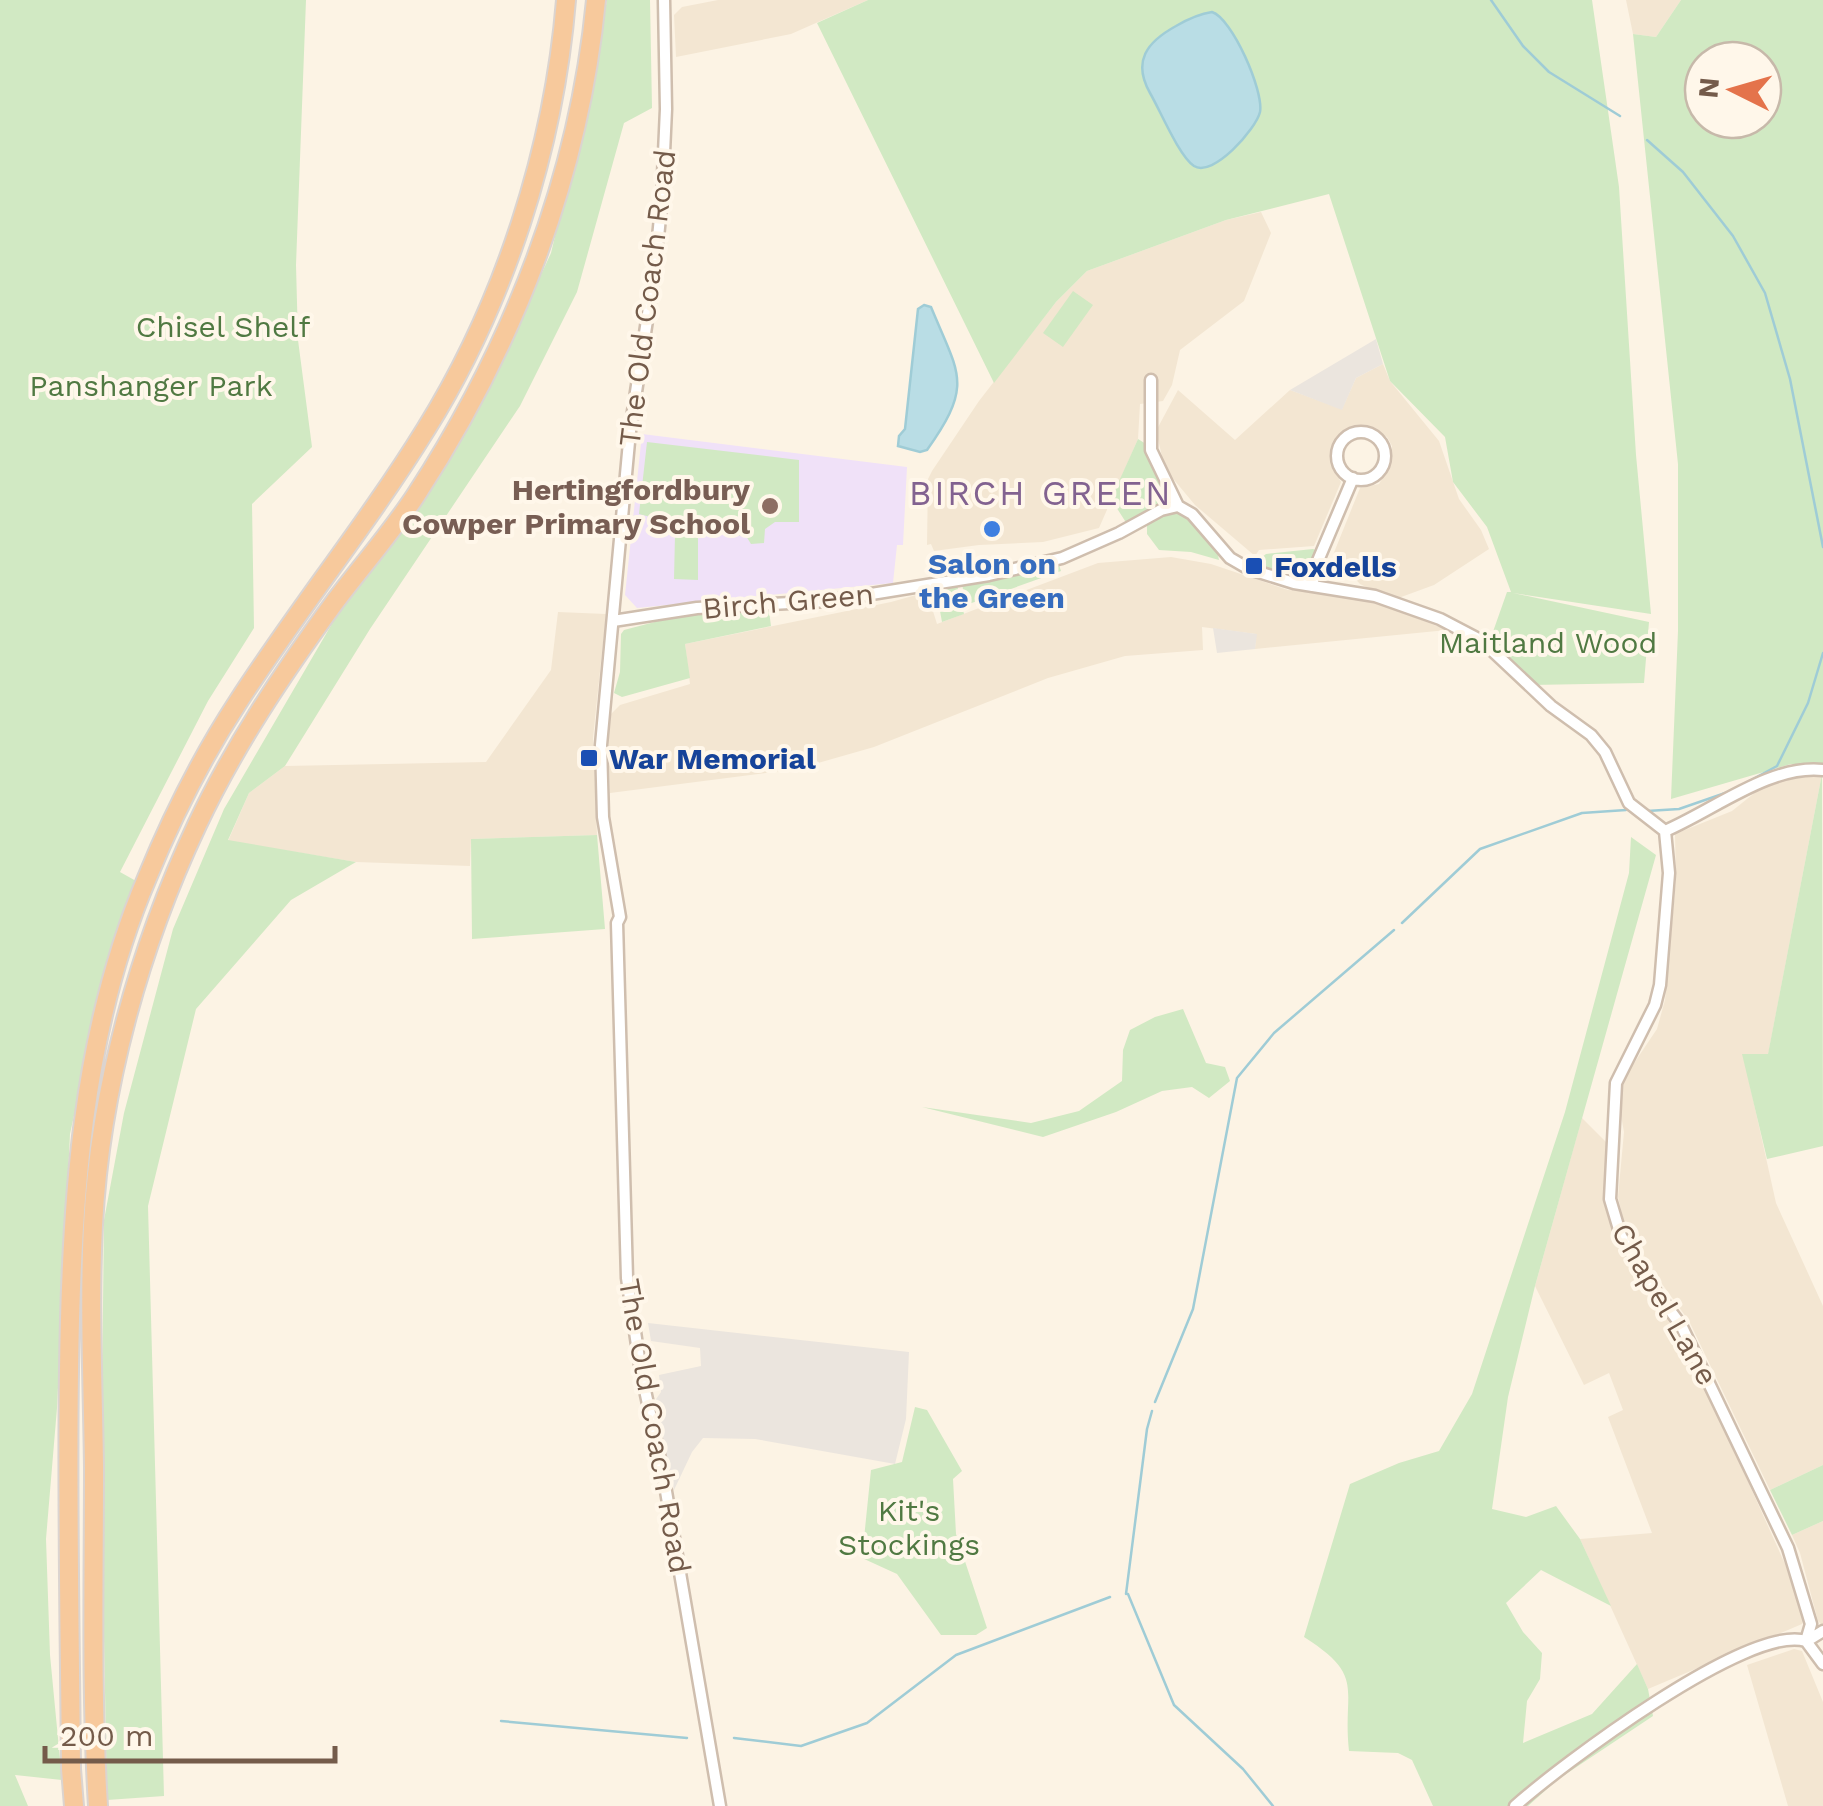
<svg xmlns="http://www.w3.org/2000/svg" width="1823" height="1806" viewBox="0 0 1823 1806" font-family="'Work Sans',sans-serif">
<rect width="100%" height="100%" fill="#fcf3e4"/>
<path fill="#f3e6d2" d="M718,0H868L791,34L676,57L674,15L682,7Z
M1626,0H1681L1656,37L1633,34Z
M1261,212L1271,233L1244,301L1180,350L1172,385L1163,401L1140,404L1138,439L1099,528L1043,542L979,545L934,551L931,544L927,545L928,479L932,471L979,401L1056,302L1087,271L1226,220Z
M1383,364L1390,381L1439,441L1459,499L1481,530L1489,549L1434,585L1393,600L1360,584L1333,555L1360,488L1379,484L1390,465L1392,446L1387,437L1359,425L1344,430L1331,456L1332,467L1341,482L1314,546L1259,550L1255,556L1195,505L1165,469L1156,431L1178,390L1235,440L1290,390L1342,409L1356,378Z
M1171,557L1211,564L1288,590L1358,595L1447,630L1255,649L1256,634L1202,627L1203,650L1125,656L1048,678L874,747L797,769L610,793L608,733L611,714L620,705L690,684L685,644L891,602L927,592L937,624L1098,563Z
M558,612L606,614L593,738L597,835L471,839L470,866L356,862L228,841L249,793L285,766L486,762L551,670Z
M1794,772L1822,774L1768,1055L1743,1054L1776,1203L1823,1306V1465L1770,1490L1689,1321L1627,1236L1618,1197L1624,1132L1618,1099L1622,1081L1657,1029L1665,1000L1676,880L1675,834L1732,811L1757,791Z
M1582,1118L1608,1144L1604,1199L1618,1247L1674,1329L1714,1406L1785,1564L1804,1620L1802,1624L1648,1689L1580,1539L1652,1533L1608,1417L1623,1410L1609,1373L1584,1385L1535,1286Z
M1823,1521V1624H1821L1818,1621L1800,1553L1792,1535Z
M1794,1649L1802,1651L1823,1702V1806H1788L1747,1665Z"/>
<path fill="#ebe5de" d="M1376,339L1383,364L1356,378L1342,410L1290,390Z
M1213,628L1257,634L1255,649L1217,653Z
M648,1323L909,1352L906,1419L895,1464L755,1439L703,1438L692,1452L674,1490L654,1402L661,1392L659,1375L701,1366L700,1348L651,1341Z"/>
<path fill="#f0e1f8" d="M642,434L907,467L903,545H897L893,583L637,608L625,595Z"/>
<path fill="#d1e9c3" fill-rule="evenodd" d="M0,0H306L296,265L298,340L312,447L252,504L254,628L208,701L120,872L136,881L109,953L70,1134L57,1408L46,1539L50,1655L62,1780L15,1775L28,1806H0Z
M607,0H650L652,108L624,123L577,292L520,406L370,629L285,766L249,793L228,840L356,862L291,900L196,1009L148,1206L164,1796L107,1800L101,1473L104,1220L124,1113L173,929L224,809L333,622L481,405L551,253L592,82Z
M868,0H1592L1619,187L1636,455L1651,614L1513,593L1649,622L1644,683L1531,685L1489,643L1507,592H1511L1487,527L1453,482L1445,437L1390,381L1329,194L1226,220L1087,271L1056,302L994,383L817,23Z
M1681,0H1823V767L1791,764L1671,799L1678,631V464L1633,34L1656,37ZM1703,60H1763V120H1703Z
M1073,291L1093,305L1063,347L1043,333Z
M1138,439L1146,444L1170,494V500L1127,524L1111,499Z
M647,442L799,460V522H775L765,529L764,543L751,544L746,536C726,536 723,527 706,524C683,520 662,521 639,514Z
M1178,512C1195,518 1217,542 1219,560L1191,552L1159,550L1147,534V524L1164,514Z
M698,534V580L674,579L675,535Z
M1313,549L1318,551L1304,578H1294L1253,564L1266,554Z
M1058,562L1061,571L966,605L962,584L1015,576L1018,571Z
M957,585L964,614L942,622L936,589Z
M769,611L771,626L685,644L690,678L622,697L614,693L620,672L621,634L624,630L693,612Z
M1822,774L1823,1146L1767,1159L1742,1054H1768Z
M597,835L605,929L472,939L471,839Z
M1631,837L1656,855L1535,1286L1508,1397L1492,1509L1526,1517L1556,1506L1580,1539L1611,1606L1541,1570L1506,1603L1523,1632L1542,1653L1540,1679L1527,1701L1523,1743L1592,1714L1637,1664L1648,1689L1653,1716L1557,1780L1528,1806H1433L1412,1760L1398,1753L1349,1751C1342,1688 1367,1677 1304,1637L1350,1484L1399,1463L1439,1451L1472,1394L1565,1112L1629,873Z
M1183,1009L1206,1063L1225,1067L1230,1081L1209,1098L1192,1087L1162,1091L1116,1112L1043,1137L922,1107L1031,1123L1079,1111L1122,1081L1123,1050L1130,1030L1155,1017Z
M915,1407L927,1410L962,1471L953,1479L956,1534L987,1628L976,1635H941L897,1574L862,1558L871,1470L902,1462Z
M1823,1465V1521L1792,1535L1770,1490Z"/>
<path fill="#b9dde5" stroke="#9fccd6" stroke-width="2.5" d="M1212,12C1232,18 1264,91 1260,112C1256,129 1213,178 1194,166C1179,156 1160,110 1150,93C1132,61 1147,42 1176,26C1188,19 1198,14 1212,12Z
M924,305L931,307C959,375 974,384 927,450L920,452L898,446L899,436L905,429L918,309Z"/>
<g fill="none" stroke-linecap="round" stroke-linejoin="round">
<path stroke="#9fccd6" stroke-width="2.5" d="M1491,0L1523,46L1549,72L1620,116
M1647,140L1683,172L1733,236L1765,293L1790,379L1823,547
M1742,785L1777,766L1808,703L1823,653
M1647,811L1679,809L1731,791
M1402,923L1480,849L1582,813L1626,810
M1155,1402L1193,1309L1237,1078L1274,1033L1394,930
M1126,1594L1147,1429L1152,1411
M1128,1594L1174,1705L1243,1769L1273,1806
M501,1721L687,1738
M734,1738L801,1746L867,1723L956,1655L1110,1597"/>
<defs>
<path id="minor" d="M664,0L666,109L662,197L655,268L630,431L601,745L603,817L620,917L617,923L627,1278L641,1372L662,1468L720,1806
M1151,380V450L1178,506
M1337 456a24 24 0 1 1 48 0a24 24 0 1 1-48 0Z
M1312,586L1317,563L1353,478
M613,621L697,608L828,601L989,575L1062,558L1119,533L1161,510L1178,506L1192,514L1230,558L1249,569L1294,583L1375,596L1440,619L1482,641L1551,706L1591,735L1605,752L1629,803L1665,831
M1665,831L1669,873L1660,985L1655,1005L1616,1083L1610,1199L1621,1236L1644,1276L1681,1325L1788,1548L1811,1624L1806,1641
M1665,831C1714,810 1771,764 1823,770
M1806,1641L1823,1664
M1807,1641L1823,1631
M1515,1806C1560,1766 1749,1623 1806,1641"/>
<path id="trunk" d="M74,1806L71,1769C70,1636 67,1504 69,1371C71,1205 81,1033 147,878C172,817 202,757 238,702C298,609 368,523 426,429C505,302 554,148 566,0
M98,1806C91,1693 94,1580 94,1467C93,1387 89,1306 93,1225C100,1089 139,948 197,825C234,746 283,673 334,603C361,567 391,533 416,495C513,346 579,178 596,0"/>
</defs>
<use href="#minor" stroke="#cfbeae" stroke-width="15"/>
<use href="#trunk" stroke="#dbd4d0" stroke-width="22"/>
<use href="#minor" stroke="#fff" stroke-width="10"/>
<use href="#trunk" stroke="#f7c99c" stroke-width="18"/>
</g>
<circle fill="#8d6e63" stroke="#fff7ea" stroke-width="4" cx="770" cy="506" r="10"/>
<circle fill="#3f7fe0" stroke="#fff7ea" stroke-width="4" cx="992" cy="529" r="10"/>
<g fill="#1a4fb4" stroke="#fff7ea" stroke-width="4">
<rect x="1244" y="556" width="20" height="20" rx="5"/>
<rect x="579" y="748" width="20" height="20" rx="5"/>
</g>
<g text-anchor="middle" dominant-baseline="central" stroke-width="8" stroke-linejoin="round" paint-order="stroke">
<g font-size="30" fill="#745b4a" stroke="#fff7ea">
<text transform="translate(647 298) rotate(-83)">The Old Coach Road</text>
<text transform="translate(788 601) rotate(-5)">Birch Green</text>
<text transform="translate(1665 1304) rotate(60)">Chapel Lane</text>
<text transform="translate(655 1426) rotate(80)">The Old Coach Road</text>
</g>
<g font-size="30" fill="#507942" stroke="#fff7ea">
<text x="223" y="326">Chisel Shelf</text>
<text x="151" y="385">Panshanger Park</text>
<text x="1548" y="642">Maitland Wood</text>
<text x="909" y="1510">Kit's<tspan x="909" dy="34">Stockings</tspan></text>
</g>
<g font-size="30" font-weight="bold" fill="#785e54" stroke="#fff7ea" text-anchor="end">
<text x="750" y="489">Hertingfordbury<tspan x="750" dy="34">Cowper Primary School</tspan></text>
</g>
<g font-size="30" font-weight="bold" fill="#366cbe" stroke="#fff7ea">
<text x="992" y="563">Salon on<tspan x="992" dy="34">the Green</tspan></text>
</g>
<g font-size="30" font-weight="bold" fill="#164399" stroke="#fff7ea" text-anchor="start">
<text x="1274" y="566">Foxdells</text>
<text x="609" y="758">War Memorial</text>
</g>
<g font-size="35" letter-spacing="2.5" fill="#826290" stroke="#fff7ea">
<text x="1041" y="493">BIRCH GREEN</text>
</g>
</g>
<g transform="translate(1733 90) rotate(275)"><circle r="48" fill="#fff7ea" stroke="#c7b9aa" stroke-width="2.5"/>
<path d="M0-8L18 38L0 25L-18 38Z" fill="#e4734b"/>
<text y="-15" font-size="28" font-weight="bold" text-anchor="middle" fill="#745b4a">N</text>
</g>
<path d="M45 1746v15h290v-15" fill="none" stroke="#745b4a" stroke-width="5"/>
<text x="60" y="1746" font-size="30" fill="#745b4a" stroke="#fff7ea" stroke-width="8" paint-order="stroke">200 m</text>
</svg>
